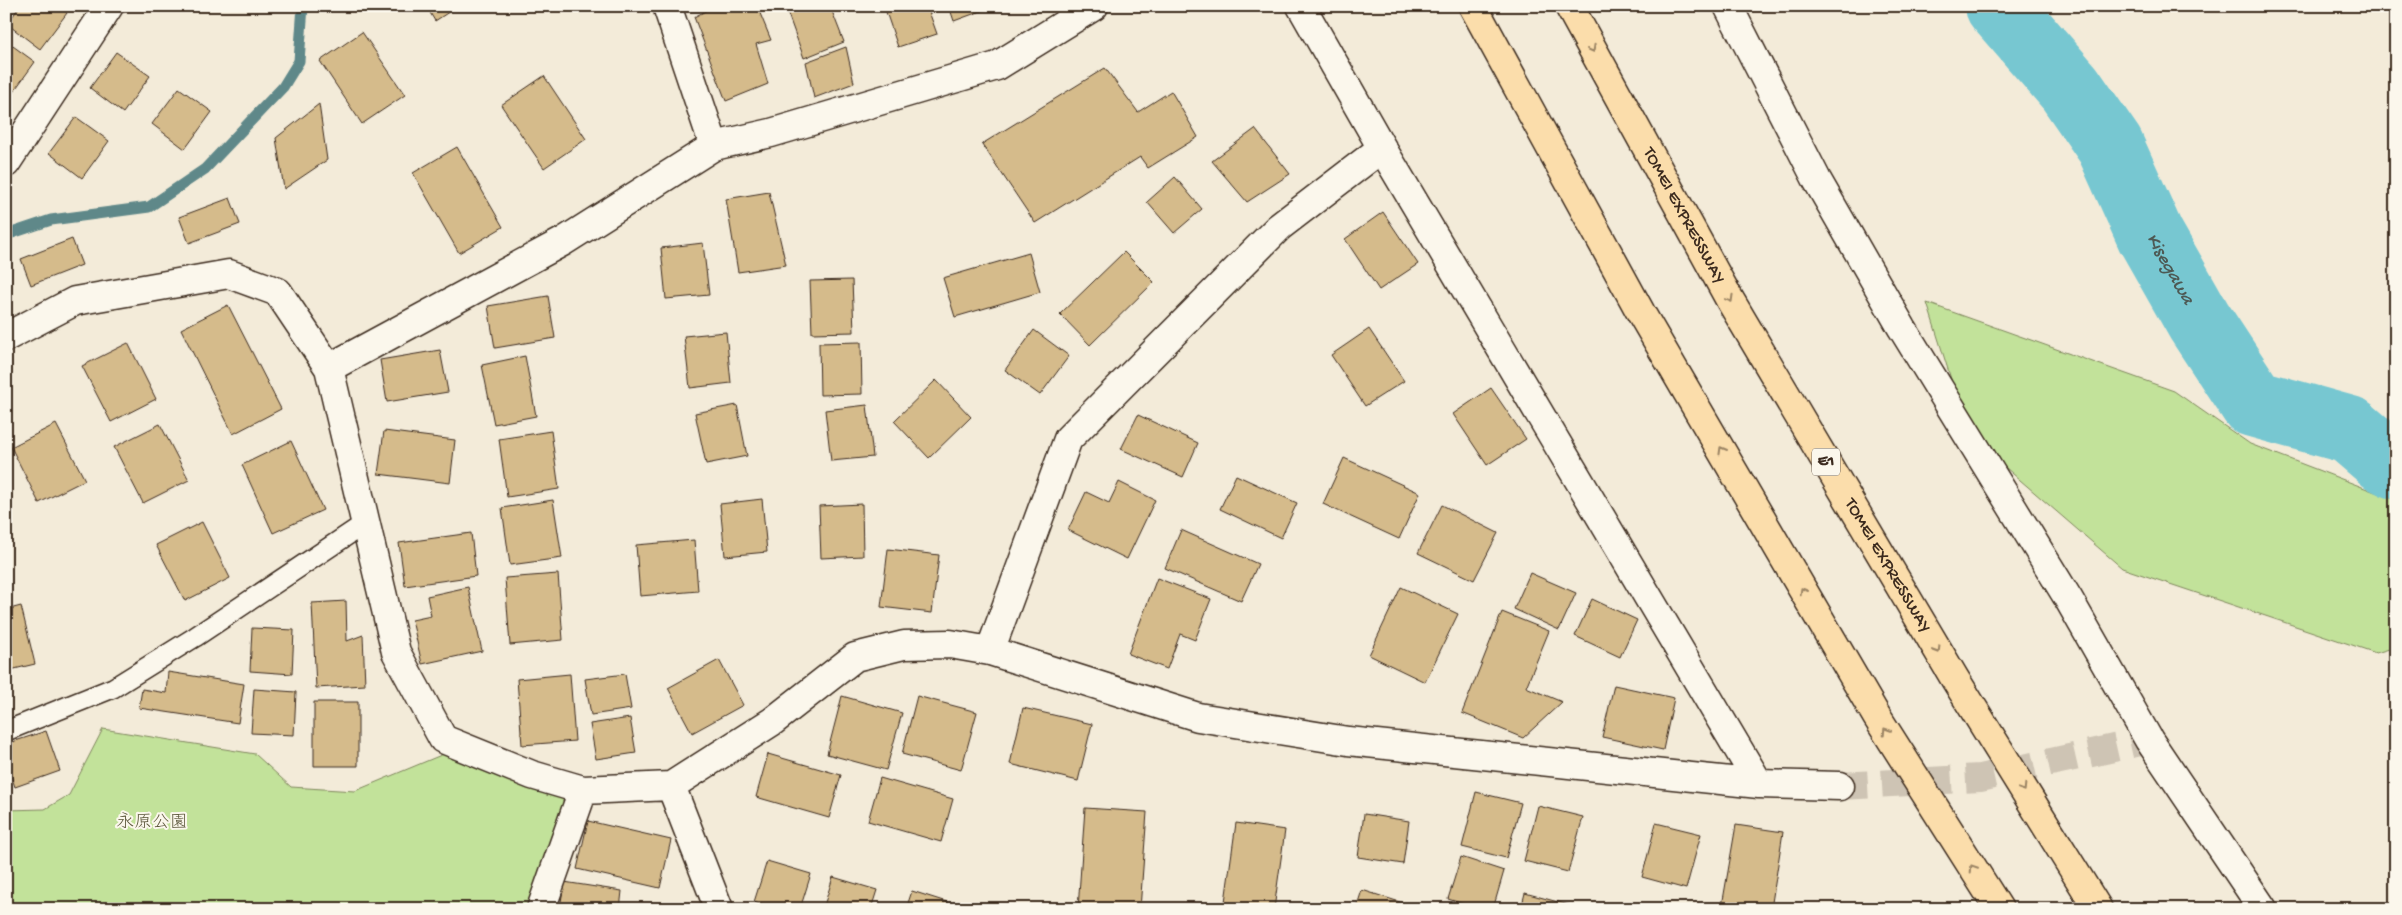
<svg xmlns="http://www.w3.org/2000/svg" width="2402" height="915" viewBox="0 0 2402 915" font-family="'Gochi Hand','Klee One',sans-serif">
<rect width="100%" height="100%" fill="#f3ebd9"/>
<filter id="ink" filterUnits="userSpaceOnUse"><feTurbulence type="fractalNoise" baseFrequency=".02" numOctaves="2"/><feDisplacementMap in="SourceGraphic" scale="10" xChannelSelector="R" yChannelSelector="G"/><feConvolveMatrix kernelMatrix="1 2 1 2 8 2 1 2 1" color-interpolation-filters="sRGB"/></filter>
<g filter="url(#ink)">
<path fill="#c2e29a" stroke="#7e865c" d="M1927,303L2174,391L2250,444L2396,500V647L2376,653L2122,568L1969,436Z
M103,729L255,754L291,787L355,791L446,753L571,793L530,909H6V810L45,809L69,795Z"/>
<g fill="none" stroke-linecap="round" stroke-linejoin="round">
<path stroke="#5f8889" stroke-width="11" d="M6,235L51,220L149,207L205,169L283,87L299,61L303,6"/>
<path stroke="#77c7d1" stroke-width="68" id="s1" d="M1999,6L2070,88L2110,146L2150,235L2199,321L2253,403L2350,430L2384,459L2396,465"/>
</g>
<path fill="#d5bb8b" stroke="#3b2a1e" d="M20,6H59L67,13L40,49L7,24Z
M426,6H458L435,21Z
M715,6H757L771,40L756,44L768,84L726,101L694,17Z
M785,6H830L844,42L804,58Z
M884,6H927L937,34L898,47Z
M949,6H995L954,21Z
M362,32L405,95L362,124L320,61Z
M6,41L35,62L6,102Z
M846,47L854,83L814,98L806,62Z
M116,52L150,76L123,113L90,88Z
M1105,68L1138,112L1171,91L1198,137L1148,168L1140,157L1035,223L982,144Z
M544,76L586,139L544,168L501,105Z
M179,88L212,112L185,149L152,124Z
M319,104L327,160L284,189L276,138Z
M76,117L109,141L82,178L49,153Z
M1255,129L1290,174L1247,202L1212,161Z
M457,147L503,227L459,253L413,173Z
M1175,177L1202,209L1174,233L1147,202Z
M769,192L786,265L738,272L726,199Z
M230,198L240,224L189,243L179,217Z
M1383,212L1418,264L1379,290L1345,239Z
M72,239L82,265L31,285L21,259Z
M703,243L709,295L666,299L661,248Z
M1124,252L1154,282L1090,345L1060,314Z
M1029,253L1040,292L955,317L943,278Z
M852,280L854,332L812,333L810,281Z
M548,296L555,338L495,348L488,306Z
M228,305L281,409L233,434L181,329Z
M1369,329L1404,381L1365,406L1331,355Z
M1034,330L1069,356L1040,395L1005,370Z
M726,332L731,383L690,388L684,336Z
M861,342L862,394L820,395L819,343Z
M128,343L156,399L111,422L82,366Z
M440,350L448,392L387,402L380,360Z
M525,356L536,416L494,424L482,365Z
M936,380L971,417L929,458L894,421Z
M1491,388L1526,439L1487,465L1453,414Z
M737,405L747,456L706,464L695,413Z
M867,405L873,457L831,461L825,410Z
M1138,415L1198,443L1183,477L1121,449Z
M56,424L85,480L39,503L11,447Z
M160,424L189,480L143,503L114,447Z
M384,431L455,440L450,483L378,474Z
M551,431L559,489L507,497L499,439Z
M291,441L323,510L273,533L242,465Z
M1344,458L1420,493L1399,539L1323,504Z
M1236,475L1297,503L1281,538L1220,509Z
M1119,482L1155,500L1127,559L1068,530L1086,492L1109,503Z
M762,499L767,552L725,556L720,504Z
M553,500L562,558L510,565L502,508Z
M862,504L863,556L821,558L819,506Z
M1442,505L1498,533L1474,580L1418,553Z
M202,522L230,578L185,601L156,545Z
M1181,530L1258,564L1241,601L1165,568Z
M471,533L476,576L405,586L399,543Z
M694,540L698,591L640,596L636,545Z
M888,549L939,555L932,613L881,607Z
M1530,573L1576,593L1559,630L1514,609Z
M558,574L563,640L510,645L505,578Z
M1157,578L1211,599L1195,640L1180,634L1167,669L1128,654Z
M468,587L482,651L422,664L412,620L431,616L427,596Z
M1401,587L1458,614L1425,682L1369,655Z
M1592,599L1637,620L1620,657L1575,636Z
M346,601L347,641L363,635L365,685L316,688L312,603Z
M21,606L35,664L6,671V610Z
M1502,612L1549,631L1526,687L1562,702L1523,738L1462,713Z
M252,628L294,630L292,674L250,671Z
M719,660L743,705L692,733L668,688Z
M168,672L244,684L238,723L139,708L142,689L166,693Z
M570,674L575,741L522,745L517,679Z
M625,674L631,709L591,715L585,679Z
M1614,685L1674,698L1663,750L1602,737Z
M254,689L296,692L294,735L251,733Z
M842,696L902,713L886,770L827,754Z
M917,696L977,712L961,770L902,754Z
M314,702H358V766H314Z
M1023,708L1092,724L1078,781L1010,764Z
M630,718L636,753L596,759L590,724Z
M46,731L60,771L15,787L6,761V744Z
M768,754L841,775L829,818L756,797Z
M880,778L953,799L941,842L868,821Z
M1476,792L1521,803L1506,858L1462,847Z
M1538,806L1583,817L1568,872L1524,861Z
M1085,808L1147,812L1140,909H1078Z
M1364,814L1409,821L1403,864L1358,857Z
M588,821L671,840L660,888L577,869Z
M1236,823L1285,830L1274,909H1224Z
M1656,823L1701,834L1686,889L1642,877Z
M1736,825L1783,832L1771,909H1738L1722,906Z
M1461,857L1504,871L1493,909H1480L1448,899Z
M767,861L811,874L800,909H775L754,902Z
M833,877L877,890L871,909H823Z
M564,882L622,891L620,909H560Z
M1362,890L1406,904L1405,909H1356Z
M912,891L956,905L954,909H906Z
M1525,893L1569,905L1568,909H1521Z"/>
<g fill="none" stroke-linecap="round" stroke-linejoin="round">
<path stroke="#cec4b4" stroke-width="28" stroke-dasharray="28 14" stroke-linecap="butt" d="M1840,786L1980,778L2149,740"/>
<defs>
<path id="service" d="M6,731L113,688L195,637L364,524"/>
<path id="minor" d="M667,6L714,146
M1301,6L1382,148L1759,784
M6,163L109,6
M6,337L75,301L229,274L278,292L329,368L396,652L443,739L532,775L583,790L671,786L773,721L855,657L904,645L950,644L990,651L1198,717L1348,741L1759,784L1840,786
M329,368L564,241L714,146L771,133L997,66L1094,6
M990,651L1068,439L1279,227L1382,148
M671,786L719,909
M541,909L583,790"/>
<path id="tertiary" d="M1728,6L1817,180L1902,328L2068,598L2149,740L2263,909"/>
<g id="motorway">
<path d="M1473,6L1641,313L1877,717L1999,909"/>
<path id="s2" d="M1569,6L1730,300L1955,679L2098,909"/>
</g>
</defs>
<use href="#service" stroke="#3b2a1e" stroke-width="22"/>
<use href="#minor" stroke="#3b2a1e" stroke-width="31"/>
<use href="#tertiary" stroke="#3b2a1e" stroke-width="31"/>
<use href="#motorway" stroke="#3b2a1e" stroke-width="31"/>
<use href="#service" stroke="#fbf7ec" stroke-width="19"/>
<use href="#minor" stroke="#fbf7ec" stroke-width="28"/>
<use href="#tertiary" stroke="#fbf7ec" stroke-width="28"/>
<use href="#motorway" stroke="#fbddab" stroke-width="28"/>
</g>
<defs><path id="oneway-chevron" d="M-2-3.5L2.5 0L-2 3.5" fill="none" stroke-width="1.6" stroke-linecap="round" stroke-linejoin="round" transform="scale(1.25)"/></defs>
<g stroke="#9b8464">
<use href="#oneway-chevron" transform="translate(1592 49) rotate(61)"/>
<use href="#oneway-chevron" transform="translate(1730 299) rotate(60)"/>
<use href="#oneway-chevron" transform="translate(1722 450) rotate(-120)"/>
<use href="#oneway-chevron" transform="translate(1803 591) rotate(-120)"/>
<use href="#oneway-chevron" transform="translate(1937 650) rotate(59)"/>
<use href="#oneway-chevron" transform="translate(1886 731) rotate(-123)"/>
<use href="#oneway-chevron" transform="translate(2023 788) rotate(58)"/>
<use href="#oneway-chevron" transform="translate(1973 868) rotate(-123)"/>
</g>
</g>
<g text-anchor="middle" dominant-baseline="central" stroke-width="4" stroke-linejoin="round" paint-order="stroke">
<rect fill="#fbf7ec" stroke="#75685c" stroke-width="1" x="1812" y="448.5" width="28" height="27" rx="4"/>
<g font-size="16" font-weight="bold" fill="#3b2a1e">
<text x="1826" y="462">E1</text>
</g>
<g font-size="18" fill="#3b2a1e" stroke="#fbf7ec">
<text stroke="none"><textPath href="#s2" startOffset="239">TOMEI EXPRESSWAY</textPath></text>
<text stroke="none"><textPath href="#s2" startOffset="644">TOMEI EXPRESSWAY</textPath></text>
</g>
<g font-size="18" fill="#5d583d" stroke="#fbf7ec">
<text x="152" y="823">永原公園</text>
</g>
<g font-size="19" font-style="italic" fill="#4d5954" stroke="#fbf7ec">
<text stroke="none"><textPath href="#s1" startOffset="316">Kisegawa</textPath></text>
</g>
</g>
<rect width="2402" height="915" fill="none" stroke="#fbf7ec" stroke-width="25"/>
<rect x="12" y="12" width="2377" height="890" fill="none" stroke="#3b2a1e" stroke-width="2" filter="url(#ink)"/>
</svg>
